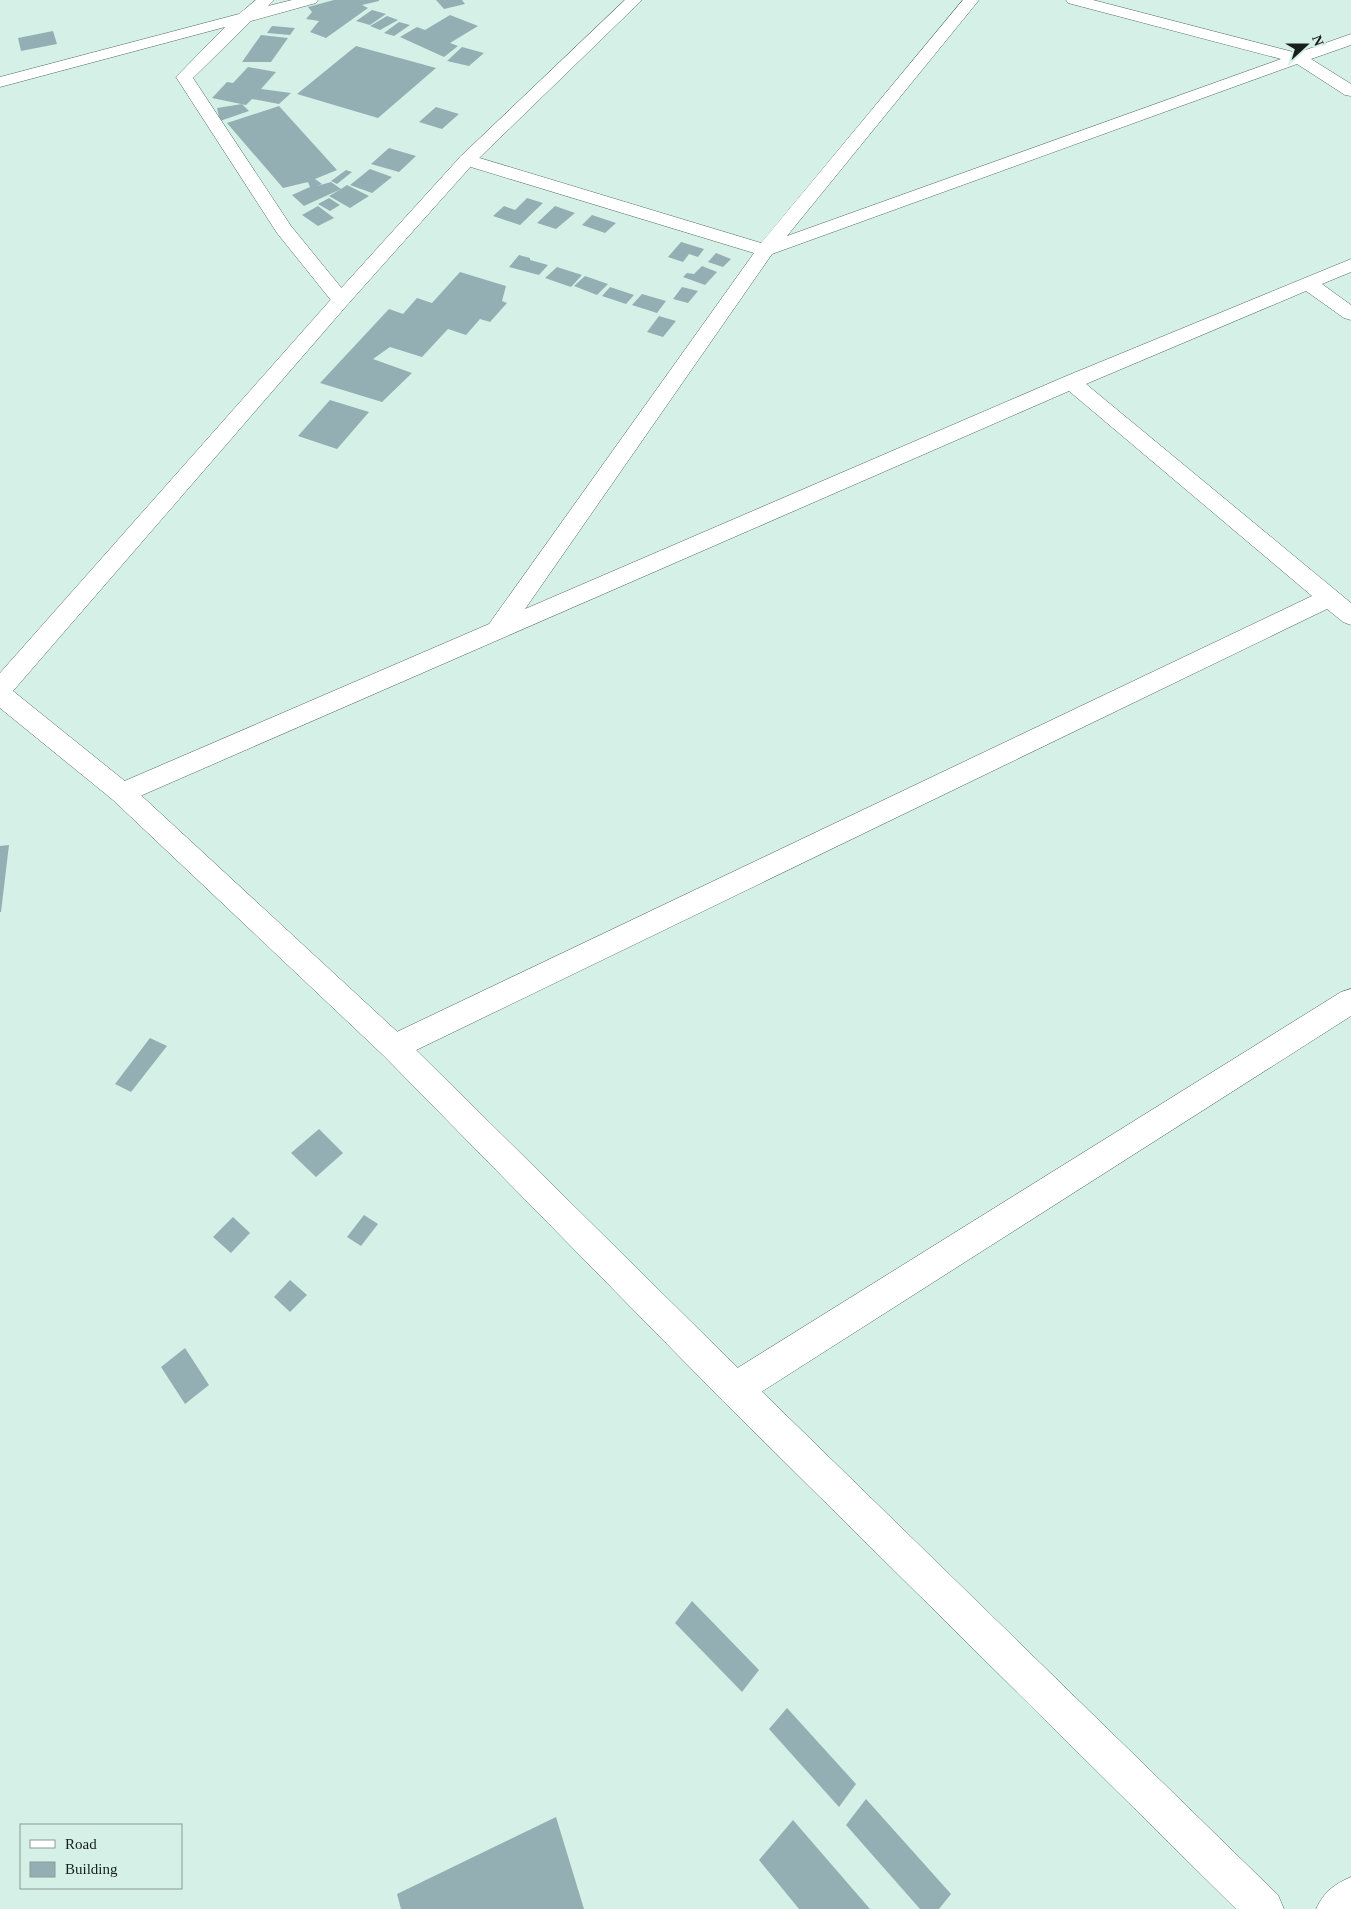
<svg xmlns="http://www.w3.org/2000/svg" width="1351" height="1909" viewBox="0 0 1351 1909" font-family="'Times New Roman',serif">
<rect width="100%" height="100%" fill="#d5f0e7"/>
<path fill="#94afb3" d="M334,0H379V1L362,5L368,8L326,38L310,32L319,21L306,19L312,12L308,7Z
M436,0H462L465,4L444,9Z
M372,10L386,14L370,25L356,21Z
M450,15L478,26L450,43L458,46L444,57L400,37L417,27L425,30Z
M387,16L398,20L380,30L370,26Z
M399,22L410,25L394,36L384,33Z
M272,26L295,28L290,35L267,33Z
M53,31L57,44L21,51L18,38Z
M261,35L288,38L271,62H242Z
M356,46L436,68L378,118L297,94Z
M462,47L484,53L469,66L447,61Z
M248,67L276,72L261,89L291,93L279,104L252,99L246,105L212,98L227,82L233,83Z
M242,104L249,111L220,121L217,108Z
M279,106L337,170L315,179L322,184L317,186L331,182L341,189L347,185L369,196L350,208L329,196L341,189L304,206L292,195L310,187L308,182L283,188L227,123Z
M436,107L459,114L442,129L419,122Z
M389,148L416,156L399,172L371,164Z
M370,169L392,177L372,193L350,185Z
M346,170L352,172L337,184L331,181Z
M329,198L340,205L330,211L318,204Z
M527,198L543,203L520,225L493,216L504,206L515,210Z
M318,206L334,218L318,226L302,215Z
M555,206L575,213L556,229L537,223Z
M592,215L616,223L605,233L582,225Z
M681,242L704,249L698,257L689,254L683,262L668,257Z
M716,253L731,259L723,267L708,262Z
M519,255L530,258V260L548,265L539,275L509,267Z
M702,266L717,272L705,285L683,277L687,273L694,274Z
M557,267L582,275L571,287L545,278Z
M460,272L506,286L502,301L507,303L490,322L480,319L466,335L448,329L422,357L390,347L373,359L412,373L382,402L320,383L389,309L403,314L417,298L432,303Z
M585,276L608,284L597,295L574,286Z
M610,287L634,295L626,304L602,296Z
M682,287L698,291L688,303L673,299Z
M642,294L666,301L657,313L632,305Z
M659,316L676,321L663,337L647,332Z
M330,400L369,412L337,449L298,436Z
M9,845L1,912H0V846Z
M150,1038L167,1046L131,1092L115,1084Z
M319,1129L343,1153L316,1177L291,1153Z
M364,1215L378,1224L361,1246L347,1237Z
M233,1217L250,1233L231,1253L213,1237Z
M290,1280L307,1295L290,1312L274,1297Z
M185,1348L209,1385L185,1404L161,1367Z
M692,1601L759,1670L742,1692L675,1623Z
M787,1708L856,1784L839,1807L769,1729Z
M866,1799L951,1894L939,1909H920L846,1825Z
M556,1817L584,1909H401L397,1894Z
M793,1820L870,1909H799L759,1860Z"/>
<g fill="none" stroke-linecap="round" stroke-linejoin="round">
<defs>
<path id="street" d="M256,0H274L268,6L292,0H318L316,3L251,21L193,78L291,226L348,296L351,300L348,304L341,306L334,304L277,233L176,77L225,27L0,87V77L239,14Z
M963,0H979L787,236L1281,59L1068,3L1066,0H1093L1297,53L1351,34V45L1311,59L1351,84V96L1345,95L1297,64L772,254L525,609L1064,377L1351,259V272L1322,284L1351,305V320L1344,318L1306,291L1086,384L1351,603V625L1343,622L1327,609L404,1056L394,1060L384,1056L380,1047L384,1038L1312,596L1069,391L131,800L122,803L113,800L109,793L113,786L489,624L754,253L461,164L458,160L461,156L467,155L473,156L761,243Z
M1351,989V1016L747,1401L735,1405L723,1401L719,1389L723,1377L1341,992Z
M1351,1877V1909H1316C1324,1892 1334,1884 1351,1877Z"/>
<path id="secondary" d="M625,0H642L473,164L348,304L13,691L131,786L404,1038L747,1377L1278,1895L1284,1909H1236L723,1401L384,1056L113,800L0,708V673L334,296L461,156Z"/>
</defs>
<use href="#street" stroke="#526962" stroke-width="1"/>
<use href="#secondary" stroke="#526962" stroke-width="1"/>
<use href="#street" fill="#fff" fill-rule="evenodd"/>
<use href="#secondary" fill="#fff" fill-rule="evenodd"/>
</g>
<rect x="20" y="1824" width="162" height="65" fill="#d5f0e7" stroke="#899c96"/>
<rect x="30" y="1840" width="25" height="8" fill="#ffffff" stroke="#899c96"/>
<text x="65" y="1849" font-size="15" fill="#161f1c">Road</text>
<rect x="30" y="1862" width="25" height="15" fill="#94afb3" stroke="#899c96"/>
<text x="65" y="1874" font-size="15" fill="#161f1c">Building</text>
<g transform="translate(1306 45) rotate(69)" stroke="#d5f0e7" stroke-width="4" paint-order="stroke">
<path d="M0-4L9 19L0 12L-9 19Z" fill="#161f1c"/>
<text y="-8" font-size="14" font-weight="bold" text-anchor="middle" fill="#161f1c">N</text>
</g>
</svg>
